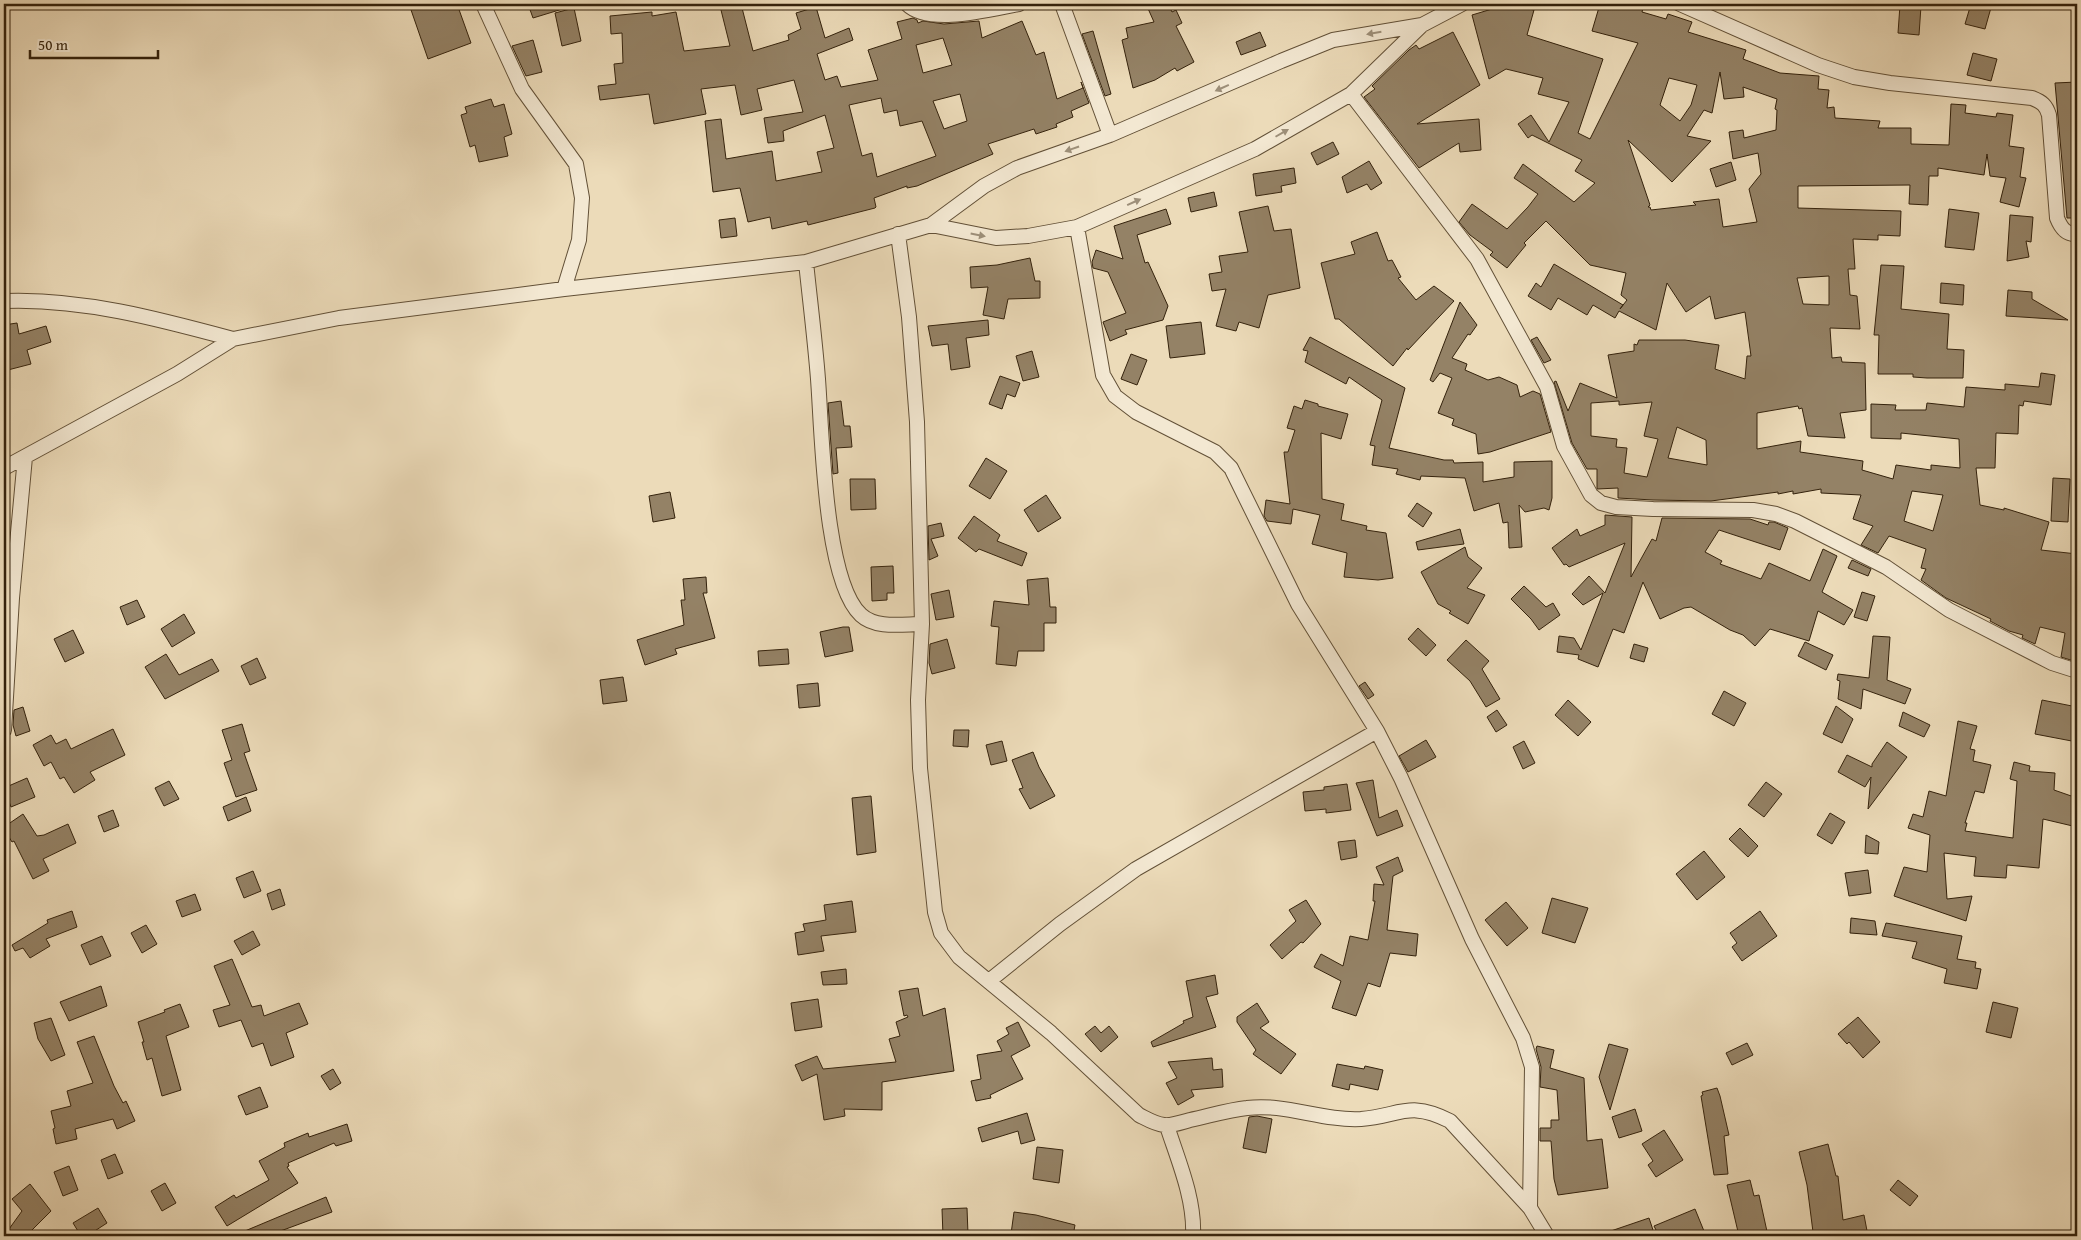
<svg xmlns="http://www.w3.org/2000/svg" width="2081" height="1240" viewBox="0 0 2081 1240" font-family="'Gentium Book Plus',serif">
<rect width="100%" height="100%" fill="#ecdbb9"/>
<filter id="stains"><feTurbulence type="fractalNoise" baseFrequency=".004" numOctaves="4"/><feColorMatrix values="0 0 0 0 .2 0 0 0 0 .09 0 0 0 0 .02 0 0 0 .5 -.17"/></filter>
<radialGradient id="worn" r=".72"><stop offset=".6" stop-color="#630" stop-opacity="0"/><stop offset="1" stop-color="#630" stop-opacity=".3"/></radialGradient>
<path fill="#948266" stroke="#34220c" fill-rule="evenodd" d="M409,4H457L471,43L428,59Z
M528,4H568L569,7L533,18Z
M728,4H741L753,51L789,40L788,35L801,29L796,13L816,7L825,38L849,28L853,40L817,54L825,80L837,76L841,87L878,80L868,50L902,39L897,22L913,18L917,20L918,23L923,21L944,24L979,21L982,38L1022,21L1036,55L1044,52L1057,99L1083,88L1081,82L1089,103L1071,111L1073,117L1056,124L1057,127L1036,134L1034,129L988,144L993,154L917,186L907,188V186L874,198L876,207L875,208L808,225L807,221L772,229L770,217L748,222L740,188L713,192L705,121L721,119L726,159L772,151L776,181L822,172L817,152L834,148L825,115L783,131L784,141L768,143L764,118L803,112L794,80L757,89L762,110L741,115L735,85L701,89L706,114L654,124L649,94L600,100L598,86L616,84L614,64L623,63L622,33L611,34L610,16L652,12V16L676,12L684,51L730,46L720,6ZM943,38L952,65L923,73L916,45ZM960,94L967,121L944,129L933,101ZM881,98L884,113L897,110L900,126L922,121L936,156L877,177L872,153L862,156L849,105Z
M1146,4H1168L1172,12L1176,10L1182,23L1176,26L1194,62L1177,71L1175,68L1155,80L1133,88L1122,40L1128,38L1126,28L1154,22Z
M1490,4H1503L1534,10L1527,35L1603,59L1578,133L1590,139L1638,43L1592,31L1600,4H1644L1642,12L1666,19L1668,14L1692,22L1688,32L1746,50L1743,59L1780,73L1819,76L1818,89L1829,90L1827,108L1834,107L1835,118L1880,121L1878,128H1911V144L1949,145L1951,104L1966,105L1965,113L1996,117L1997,113L2013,115L2009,146L2024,148L2020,177L2026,178L2019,207L2000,202L2006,178L1990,176L1987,154L1984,175L1938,168V176H1929L1928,205L1909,204L1910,185L1798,186V208L1901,211L1900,236L1878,235V240L1853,239L1855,269H1848L1850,295L1857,296L1860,329L1830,328L1832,358L1841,357L1842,362L1865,363L1866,410L1840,413L1845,438L1808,436L1802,408L1799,409L1798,406L1757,413V449L1801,441L1800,452L1863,461L1862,470L1893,479L1896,465L1931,470V465L1960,468L1959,439L1901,433V439L1871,438V404L1896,405L1895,410H1926L1927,403L1964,407L1966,387L2005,390V384L2039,387L2041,373L2055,375L2051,405L2024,401L2023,406L2019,405L2018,434L1996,433L1995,468H1976L1980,505L2004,510V508L2049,522L2041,550L2077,554V662L2061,657L2065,633L2040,627L2035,644L2022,638L2023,635L2009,631L1990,621L1991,619L1946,598L1921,580L1926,569L1921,568L1926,549L1889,536L1878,553L1861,545L1873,526L1853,519L1861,495L1821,493V489L1793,494V491L1778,494V492L1711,501L1653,500L1618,498V488L1597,489V469H1587L1572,443L1554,382L1556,381L1568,411L1580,383L1617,398L1608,355L1634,351V344L1637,345L1639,340H1685L1719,345L1715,369L1745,379L1747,356H1751L1745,312L1715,319L1710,296L1686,312L1667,283L1656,330L1619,311L1615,318L1593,305L1587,315L1558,298L1551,310L1528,296L1536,283L1541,287L1554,264L1623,305L1620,309L1627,300L1621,295L1626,273L1590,265L1546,221L1524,243L1526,245L1507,268L1490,255L1493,252L1470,235L1459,222L1472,204L1507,229L1528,207L1538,194L1514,178L1523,164L1574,202L1595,183L1575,171L1582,160L1532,135L1528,138L1518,124L1531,115L1549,142L1569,102L1538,94L1543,78L1506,69L1489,79L1472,15L1492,9ZM1720,72L1724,99L1744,97L1743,87L1777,99L1775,109L1777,110L1776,130L1744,138L1743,130L1729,132L1733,159L1758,153L1761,174L1749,189L1757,222L1723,227L1719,199L1693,202L1696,205L1651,210L1650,207H1648L1650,205L1628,140L1672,182L1711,141L1687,136L1704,110L1712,113ZM1669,78L1697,85L1691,105L1680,121L1660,105ZM1829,276V305L1803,304L1797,278ZM1619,401V405L1652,402L1644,436L1658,439L1647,477L1624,473L1627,448L1616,447L1617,439L1591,436V403ZM1677,427L1706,440L1707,465L1668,458ZM1912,491L1943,495L1933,531L1904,521Z
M1971,4H1992L1985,29L1965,24Z
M1900,5L1921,6L1919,35L1898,33Z
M574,8L581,41L562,46L555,13Z
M1093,31L1111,94L1105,96L1082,34Z
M1260,32L1266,46L1241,55L1236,42Z
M1453,32L1480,85L1417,124L1479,119L1481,150L1460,152L1459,143L1419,168L1364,97L1375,89L1372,86L1409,50L1416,45L1419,49Z
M533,40L542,72L526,76L512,46Z
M1973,53L1997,59L1991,81L1967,75Z
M2077,82V218H2067L2055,83Z
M491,99L494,107L504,104L512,134L504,137L508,156L479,162L475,145L470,147L461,115L467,113L465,107Z
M1333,142L1339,154L1317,165L1311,153Z
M1369,161L1382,183L1371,190L1367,184L1347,193L1342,177Z
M1731,162L1736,180L1716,187L1710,169Z
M1294,168L1296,183L1281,186L1282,192L1256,196L1253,174Z
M1214,192L1217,206L1191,212L1188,198Z
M1268,206L1274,231L1291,229L1300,288L1268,295L1259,328L1239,322L1236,331L1216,326L1226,289L1212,291L1209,274L1222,272L1219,256L1248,252L1239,212Z
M1166,209L1171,224L1137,235L1145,263L1148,262L1168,306L1163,320L1125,330L1127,334L1110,341L1103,322L1126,313L1108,272L1093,268L1092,262L1096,250L1123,259L1114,226Z
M1949,209L1979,213L1974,250L1945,247Z
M2010,215L2033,217L2031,242L2026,241L2029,257L2007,261Z
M735,218L737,236L721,238L719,220Z
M1377,232L1388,261L1392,260L1401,277L1398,278L1416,300L1434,286L1454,301L1408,350L1407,348L1393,366L1339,319H1335L1321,263L1355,254L1351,242Z
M1030,258L1035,281H1040V298L1008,299L1004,319L983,315L988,287L971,288L970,267L997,265Z
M1881,265L1904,266L1901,309L1949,314L1947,349L1964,350L1963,378H1927L1913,377V374H1878L1879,335H1874Z
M1941,283L1964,285L1963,305L1940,303Z
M2008,290L2032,292V299L2068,320L2006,316Z
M1460,302L1477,325L1470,335L1468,334L1452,358L1467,364L1465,370L1488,380L1499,377L1517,385L1520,397L1533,391L1540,394L1551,432L1490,452L1478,454L1476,434L1452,425L1454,419L1438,413L1452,378L1440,373L1433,382L1430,380Z
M988,320L989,335L966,338L970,367L951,370L948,344L932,346L928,326Z
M1201,322L1205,354L1170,358L1166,326Z
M17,323L19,334L46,326L51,342L27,350L31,364L4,371V325Z
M1310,337L1405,388L1389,448L1444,460H1453L1454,463L1483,462V482L1514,477V462L1552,461V498L1549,510L1544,508L1525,512L1519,505L1522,547L1509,548L1508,522L1503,523L1499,503L1474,511L1465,478L1421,476L1420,480L1396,474L1398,469L1372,465L1375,446L1370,445L1382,400L1349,377L1346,384L1305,362L1308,351L1303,350Z
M1537,337L1551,360L1544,363L1531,340Z
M1032,351L1039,377L1023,381L1016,356Z
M1131,354L1147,360L1137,385L1121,379Z
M1000,376L1020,383L1015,397L1007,394L1002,409L989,404Z
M1305,400L1318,404V406L1348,414L1341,439L1321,433L1322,499L1344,504L1341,520L1367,526L1366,530L1386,533L1393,578L1378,580L1344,577L1347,553L1312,544L1320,515L1293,509L1291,524L1267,521L1264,516L1266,500L1290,504L1284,452H1288L1295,430L1287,428L1294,406L1302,409Z
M841,401L844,426H850L852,447L836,448L838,473L833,474L828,403Z
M986,458L1007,471L990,499L969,486Z
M2053,478L2070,479L2068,522L2051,521Z
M850,479H875L876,509L851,510Z
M670,492L675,518L653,522L649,496Z
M1046,495L1061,518L1038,532L1024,510Z
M1417,503L1432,513L1423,527L1408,516Z
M1605,515L1632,517L1631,577L1652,539L1656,541L1662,518L1750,519L1768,525L1769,522H1774L1788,528L1780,550L1719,530L1705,552L1722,561L1720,564L1761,579L1769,563L1810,581L1823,549L1837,556L1822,592L1853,610L1844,625L1818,611L1809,641L1770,629L1755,646L1743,635L1730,630L1691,607L1684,608L1660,619L1643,582L1624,633L1613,629L1598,667L1578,659L1579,655L1557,652L1559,636L1574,638L1581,650L1603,593L1583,605L1572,594L1589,576L1605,593L1625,543L1569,567L1566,564L1564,565L1552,548L1577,529L1580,536L1605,525Z
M974,516L1000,535L997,541L1027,553L1022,566L979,549L976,552L958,538Z
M941,523L944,536L931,539L938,556L929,560L928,526Z
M1460,529L1464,544L1418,550L1416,542Z
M1465,547L1468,557L1482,568L1467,588L1485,595L1468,624L1449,613L1451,611L1438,604L1421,572Z
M1852,560L1871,569L1868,576L1848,568Z
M893,566L894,593H887V600L872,601L871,567Z
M706,577L707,593H703L715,638L675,649L677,654L645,665L637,640L684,625L681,600H685L683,579Z
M1048,578L1050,607H1056V623H1044V651H1018L1016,666L996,664L999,627L991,626L994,601L1029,605L1027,580Z
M1524,586L1546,607L1553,603L1560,615L1539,630L1531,619L1511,599Z
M949,590L954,617L936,620L931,594Z
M1862,592L1875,596L1867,621L1854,617Z
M137,600L145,617L127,625L120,607Z
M184,614L195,633L172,647L161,629Z
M843,627H849L853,651L825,657L820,632Z
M1418,628L1436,645L1426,656L1408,639Z
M73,630L84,653L65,662L54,639Z
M1873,636L1890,637L1887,680L1911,689L1905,704L1863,689L1861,709L1838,699L1840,681L1837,680L1838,674L1869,678Z
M947,639L955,668L932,674L929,663L930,644Z
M1466,640L1489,661L1482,669L1500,699L1486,707L1470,681L1447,660Z
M1805,642L1833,655L1826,670L1798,656Z
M1634,644L1648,648L1644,662L1630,658Z
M788,649L789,664L759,666L758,651Z
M166,654L179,675L212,659L219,671L165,699L145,667Z
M257,658L266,678L250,685L241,666Z
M623,677L627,701L603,704L600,680Z
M1365,682L1374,695L1368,699L1359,686Z
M818,683L820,706L799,708L797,685Z
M1724,691L1746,703L1734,726L1712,714Z
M1568,700L1591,722L1578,736L1555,715Z
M2042,700L2077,707V742L2035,734Z
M1836,706L1853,719L1842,743L1823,734Z
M23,707L30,731L16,736L13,725L14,710Z
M1497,710L1507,725L1496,732L1487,717Z
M1903,712L1930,725L1924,737L1899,726Z
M1958,721L1977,726L1970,749L1975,750L1973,761L1991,765L1984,793L1975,791L1965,823H1967L1965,831L2013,838L2017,781L2010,779L2014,762L2030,766L2029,771L2055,773L2054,790L2077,798V827L2043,819L2039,868L2007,865L2006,878L1974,876L1976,857L1944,853L1947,899L1972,896L1966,921L1894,896L1904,867L1927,872L1930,835L1908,828L1913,814L1923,817L1929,791L1946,796Z
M242,724L250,751L244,753L257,790L236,797L224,763L232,760L222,730Z
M113,729L125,755L90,772L95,780L74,793L64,777L60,779L51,762L44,766L33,745L51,735L56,744L66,739L71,749Z
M954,730H969L968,747L953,746Z
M1426,740L1436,757L1408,772L1399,756Z
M1002,741L1007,761L991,765L986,745Z
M1524,741L1535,763L1523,769L1513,747Z
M1887,742L1907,757L1868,809L1871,777L1865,787L1838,772L1847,755L1872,767V764Z
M1033,752L1039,767L1055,796L1030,809L1019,789L1023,788L1012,760Z
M27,778L35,797L11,807L4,788Z
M1373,780L1379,818L1397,810L1403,826L1377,836L1356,783Z
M169,781L179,799L164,806L155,788Z
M1766,782L1782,794L1764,817L1748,805Z
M1347,784L1351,810L1326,813V809L1305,811L1303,792L1324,790V787Z
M871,796L876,852L857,855L852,798Z
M246,797L251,811L228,821L223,807Z
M113,810L119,826L104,832L98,816Z
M1830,813L1845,822L1832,844L1817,835Z
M23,814L37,836L44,835L68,824L76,843L43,859L49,871L33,879L14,841L12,842L4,829V827Z
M1740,828L1758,846L1748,857L1729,839Z
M1866,835L1879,842L1878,854L1865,853Z
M1355,840L1357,857L1341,860L1338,842Z
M1704,851L1725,877L1697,900L1676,874Z
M1398,857L1403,871L1393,876L1387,930L1418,934L1416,956L1390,953L1380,987L1368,983L1356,1016L1332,1008L1341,981L1314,967L1321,954L1343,966L1350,936L1368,940L1375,901H1373L1374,884L1384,885L1376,867Z
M1868,870L1871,893L1849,896L1845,873Z
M253,871L261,891L244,898L236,878Z
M280,889L285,905L272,910L267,894Z
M195,894L201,910L182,917L176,901Z
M1552,898L1588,908L1575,943L1542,933Z
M1306,900L1321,924L1303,943L1301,942L1282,959L1270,945L1296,921L1289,910Z
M852,901L856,932L821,936L824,951L798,955L795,933L805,931L803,924L826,920L824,905Z
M1506,902L1528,928L1507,946L1485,920Z
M72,911L77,927L46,939L50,946L30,958L23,948L15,951L12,945L48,923L47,920Z
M1760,911L1777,936L1742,961L1732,947L1737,943L1730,933Z
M1851,918L1875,921L1877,935L1850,933Z
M1886,923L1962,936L1957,959L1976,962L1975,968L1981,969L1977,989L1944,983L1947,969L1912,958L1917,942L1882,936Z
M146,925L157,944L142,953L131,933Z
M253,931L260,945L242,955L234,941Z
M102,936L111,956L90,965L81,945Z
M232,959L252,1007L261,1005L264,1016L299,1003L308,1024L286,1033L294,1057L271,1066L263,1043L252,1047L241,1020L219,1027L213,1010L230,1005L214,966Z
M846,969L847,984L823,985L821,972Z
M1215,975L1218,994L1206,997L1216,1027L1153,1047L1151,1042L1184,1023L1183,1021L1193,1017L1186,981Z
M101,986L107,1006L69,1021L60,1002Z
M918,988L923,1016L945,1008L954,1071L882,1082V1110L844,1109L845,1116L824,1120L817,1074L802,1081L795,1065L817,1056L823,1069L896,1062L889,1039L900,1036L896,1022L908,1017L907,1015L904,1016L899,991Z
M818,999L822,1027L795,1031L791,1003Z
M1993,1002L2018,1008L2011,1038L1986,1032Z
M1257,1003L1269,1022L1260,1028L1296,1054L1281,1074L1253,1054L1256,1050L1237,1022V1017Z
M180,1004L189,1027L166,1036L181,1090L162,1096L152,1058L147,1060L142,1042H144L138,1022L165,1012L164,1010Z
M1858,1017L1880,1042L1863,1058L1849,1042L1847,1044L1838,1034Z
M51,1018L65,1055L51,1061L38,1039L34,1023Z
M1018,1022L1030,1046L1011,1056L1023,1079L990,1095L991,1098L976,1101L971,1081L981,1079L977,1055L1002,1051L997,1041L1009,1034L1006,1028Z
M1095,1026L1101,1033L1109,1026L1118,1037L1101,1052L1085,1034Z
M94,1036L114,1086L123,1103L126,1101L135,1121L117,1129L113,1119L75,1129L77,1139L56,1144L53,1129L55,1128L51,1111L71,1106L67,1091L93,1083L77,1042Z
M1747,1043L1753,1055L1732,1065L1726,1053Z
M1609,1044L1628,1049L1610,1110L1599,1077Z
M1537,1046L1554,1050L1550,1068L1584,1078L1587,1141L1602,1139L1608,1188L1558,1195L1554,1179L1551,1141H1540V1128H1551V1120H1559L1557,1090L1540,1087L1541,1067L1536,1049Z
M1212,1058L1213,1070L1222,1069L1223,1087L1191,1090L1194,1096L1178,1105L1166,1083L1177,1078L1168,1062Z
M1337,1064L1364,1069L1365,1066L1383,1070L1378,1090L1350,1084L1349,1090L1332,1086Z
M333,1069L341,1083L330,1090L321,1076Z
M260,1087L268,1107L246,1115L238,1096Z
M1717,1088L1720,1096L1729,1135L1724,1136L1728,1174L1714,1175L1701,1096L1703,1095L1702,1092Z
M1635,1109L1642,1131L1619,1138L1612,1117Z
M1027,1113L1035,1140L1021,1144L1018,1131L982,1142L978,1128Z
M1257,1116L1272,1119L1266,1153L1243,1148L1249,1117Z
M347,1124L352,1141L336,1146L334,1143L288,1163L289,1166L287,1167L298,1183L227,1226L215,1207L234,1195L236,1198L269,1180L259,1161L285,1147L284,1143L308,1133L309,1137Z
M1664,1130L1683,1160L1656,1177L1648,1165L1653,1161L1642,1144Z
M1828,1144L1836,1176H1838L1843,1220L1864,1215L1868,1236H1816L1815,1232H1813L1807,1185L1799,1152Z
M1037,1147L1063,1150L1059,1183L1033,1179Z
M115,1154L123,1173L108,1179L101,1160Z
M69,1166L78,1190L63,1196L54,1172Z
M1750,1180L1754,1196L1759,1195L1768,1236H1739L1727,1185Z
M1898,1180L1918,1196L1910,1206L1890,1190Z
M165,1183L176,1203L162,1211L151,1191Z
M30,1184L51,1211L26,1236H4L22,1211L12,1199Z
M326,1197L332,1212L267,1236H233Z
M98,1208L107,1223L87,1236H81L73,1223Z
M967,1208L968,1234L943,1236L942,1209Z
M1695,1209L1706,1236H1659L1654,1226Z
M1014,1212L1036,1215L1075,1225L1073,1236H1028L1011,1234Z
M1649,1218L1654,1233L1644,1236H1603L1602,1234Z"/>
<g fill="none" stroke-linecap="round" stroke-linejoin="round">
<defs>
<path id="minor" d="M483,4L522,89L576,164L582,198L579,240L564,289
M907,4C929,26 991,9 1019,4
M1062,4L1110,135
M1680,4L1818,65L1854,77L1890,83L2032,98C2042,102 2046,105 2049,115L2057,218C2061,228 2066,235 2077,234
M1351,94L1477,259L1547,387L1564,446L1591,495L1601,503L1616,507L1653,509L1753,510L1776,514L1795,521L1886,567L1949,610L2052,663L2077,671
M931,225L996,238L1028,236L1077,227L1255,149L1351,94L1422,25L1462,4
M1077,227L1103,375L1115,396L1136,412L1215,452L1231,468L1298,604L1377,731L1401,778L1472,939L1523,1038L1532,1067L1530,1208
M898,234L909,317L917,422L922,624L918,700L920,768L935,912L941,933L959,957L1051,1033L1139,1115C1147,1119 1155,1124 1164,1125C1172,1126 1182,1122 1190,1120C1209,1116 1228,1110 1247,1108C1285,1103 1322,1121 1361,1119C1400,1116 1409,1100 1450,1121L1530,1208L1547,1236
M806,262C810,301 815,340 818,379C822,430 824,581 861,615C876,629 903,624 922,624
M4,301C81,298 159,319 233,339
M4,468L177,374L233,339L339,318L564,289L806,262L931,225L984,186L1017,168L1110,135L1281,61L1333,40L1422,25
M4,730L12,598L25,457
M989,981L1060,924L1136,869L1377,731
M1167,1126C1178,1160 1195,1199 1193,1236"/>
</defs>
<use href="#minor" stroke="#625037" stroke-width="16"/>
<use href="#minor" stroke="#f3e8d2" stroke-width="14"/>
</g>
<defs><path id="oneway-solid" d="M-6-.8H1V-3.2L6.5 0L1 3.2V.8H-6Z" transform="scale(1.25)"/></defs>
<g fill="#9d8f79">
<use href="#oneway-solid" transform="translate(1374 33) rotate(170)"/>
<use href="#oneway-solid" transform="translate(1222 88) rotate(156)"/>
<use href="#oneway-solid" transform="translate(1282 133) rotate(-30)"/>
<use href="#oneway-solid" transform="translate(1072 149) rotate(161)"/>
<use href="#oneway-solid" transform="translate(1134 202) rotate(-24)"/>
<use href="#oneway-solid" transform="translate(978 235) rotate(11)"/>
</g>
<rect width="2081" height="1240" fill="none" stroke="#ecdbb9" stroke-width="20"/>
<rect x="5" y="5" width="2071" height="1230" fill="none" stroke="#34220c" stroke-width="2.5"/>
<rect x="10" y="10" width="2061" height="1220" fill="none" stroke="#34220c"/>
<path d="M30 50v8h128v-8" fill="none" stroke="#34220c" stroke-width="2.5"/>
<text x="38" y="50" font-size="15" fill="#34220c" stroke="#f3e8d2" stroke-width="4" paint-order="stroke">50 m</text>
<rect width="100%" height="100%" filter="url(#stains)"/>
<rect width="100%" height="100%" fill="url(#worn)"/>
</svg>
